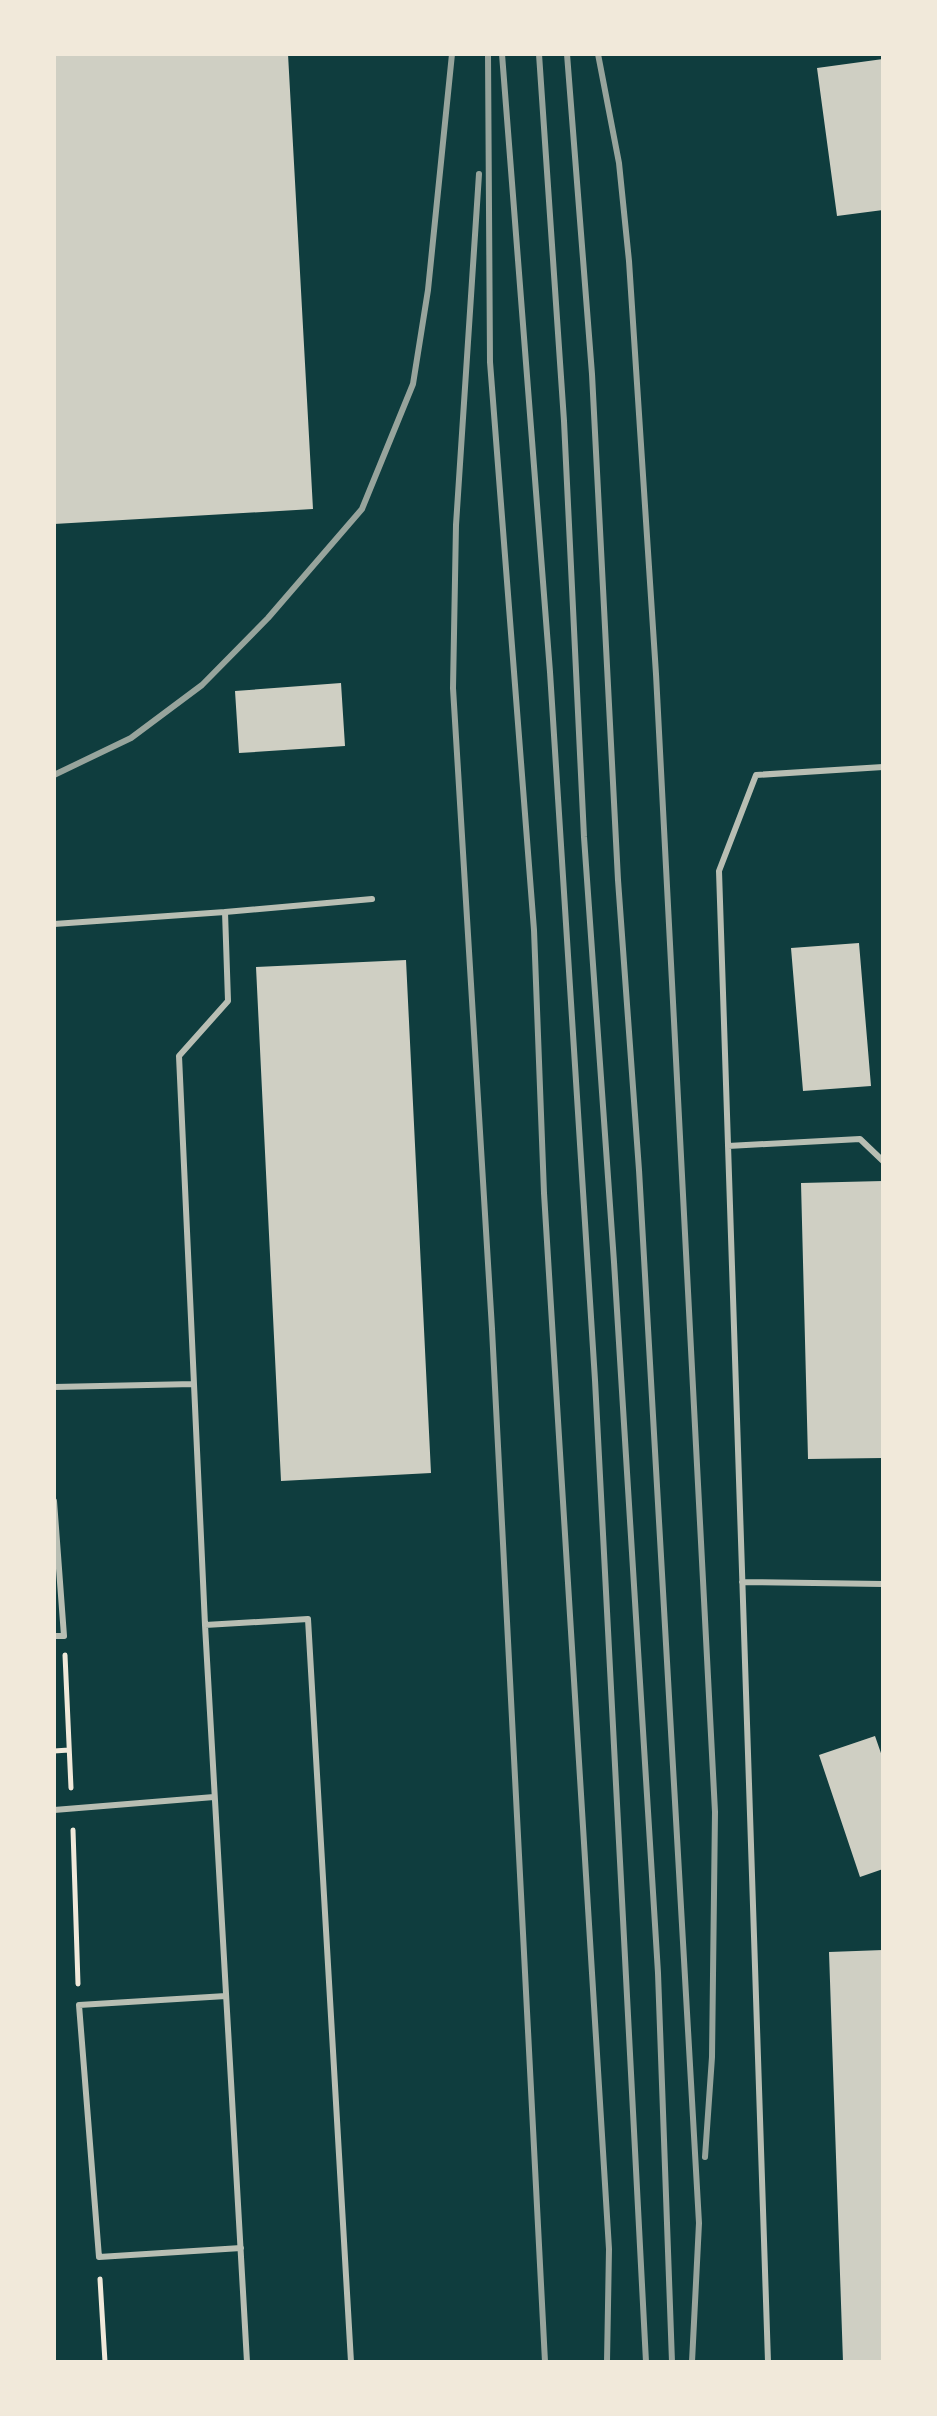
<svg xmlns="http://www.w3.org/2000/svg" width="937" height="2416" viewBox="0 0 937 2416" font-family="'DM Sans',sans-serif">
<rect width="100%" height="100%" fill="#0f3d3e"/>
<path fill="#cfcfc3" d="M54,54H288L313,509L54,524Z
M883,59V210L837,216L817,68Z
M341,683L345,746L239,753L235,691Z
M859,943L871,1086L803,1091L791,948Z
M406,960L431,1473L281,1481L256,967Z
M883,1181V1458L808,1459L801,1183Z
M875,1736L883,1759V1869L860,1877L819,1755Z
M883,1950V2362H843L829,1952Z"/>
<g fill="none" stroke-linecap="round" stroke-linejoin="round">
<path stroke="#f1e9da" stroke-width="5" d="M65,1655L71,1788
M54,1751L69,1750
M73,1830L78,1984
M100,2279L105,2362"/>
<path stroke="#b8beb3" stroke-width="6" d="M54,924L225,912
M728,1146L860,1139L883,1161
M54,1387L194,1384
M54,1501L64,1636H54
M742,1582L883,1584
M205,1625L179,1056L228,1001L225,912L372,899
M54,1810L214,1797
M226,1996L79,2005L99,2257L241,2248
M247,2362L205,1625L308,1619L351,2362
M768,2362L719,871L756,775L883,767"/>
<path stroke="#97a49c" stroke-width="6" d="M488,54L490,362L534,930L544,1193L609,2249L607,2362
M502,54L550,672L595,1380L646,2362
M539,54L564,421L584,837L614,1262L658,1973L672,2362
M567,54L592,374L618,880L639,1170L699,2223L692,2362
M598,54L619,163L629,261L656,674L715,1812L712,2057L705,2157
M479,174L456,525L453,688L492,1329L545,2362
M54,775L131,738L202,685L268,618L362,509L413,384L428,290L452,54"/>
</g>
<rect width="937" height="2416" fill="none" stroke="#f1e9da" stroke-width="112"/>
</svg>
